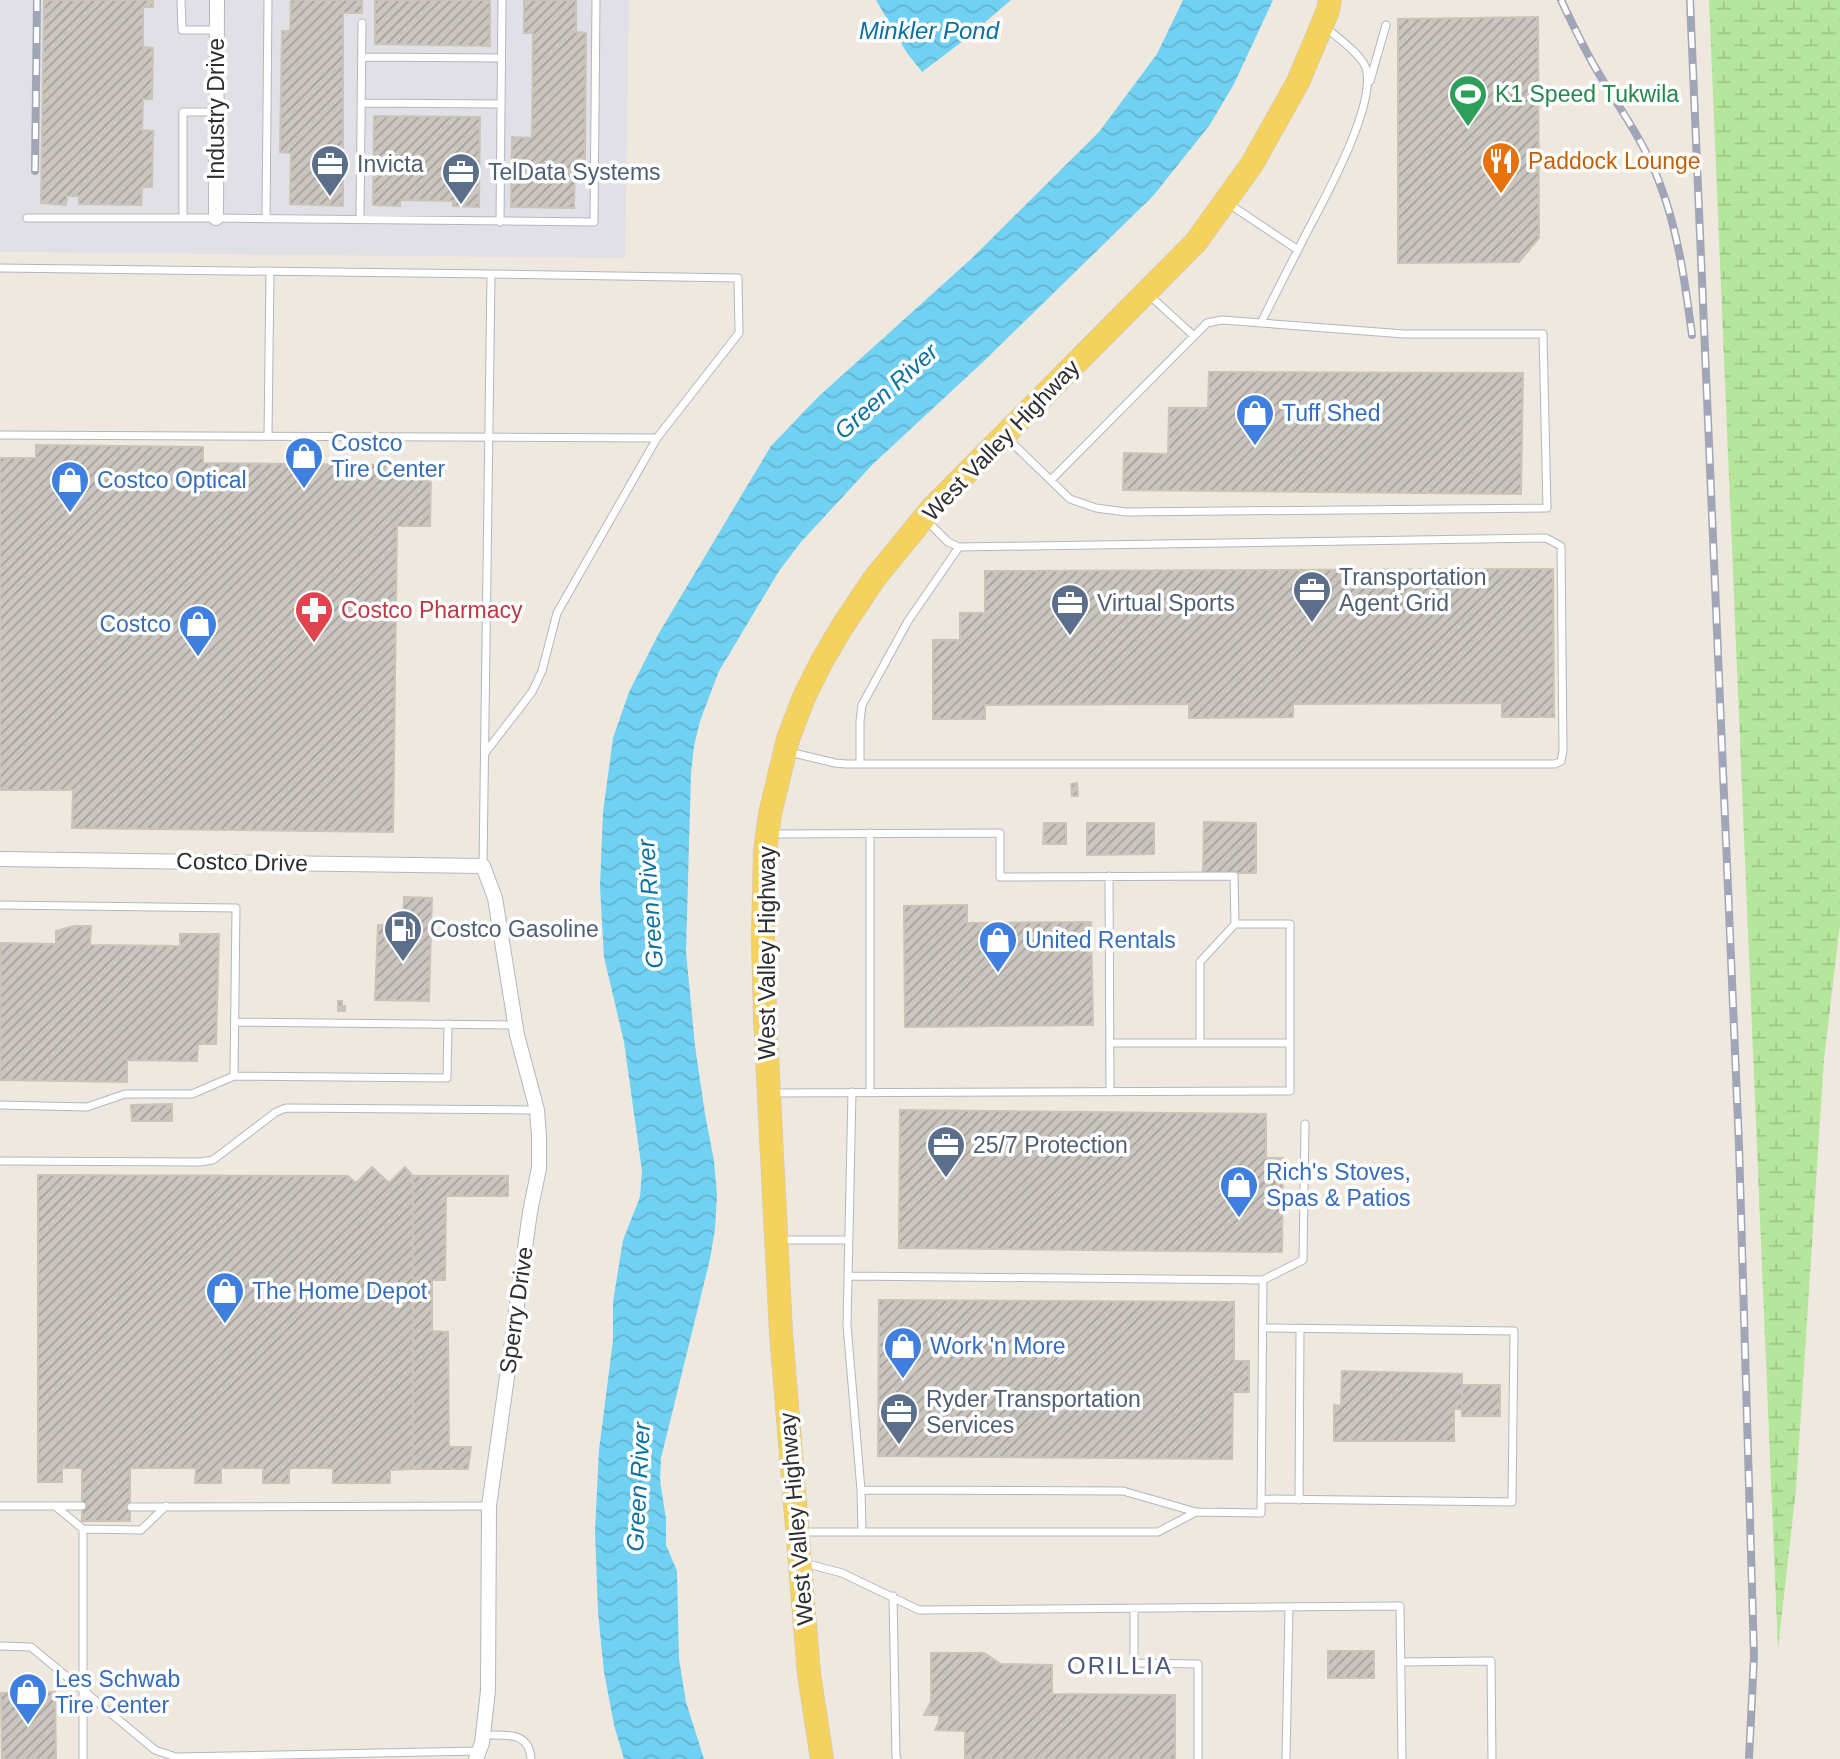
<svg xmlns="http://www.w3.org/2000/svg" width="1840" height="1759" viewBox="0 0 1840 1759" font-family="Helvetica,sans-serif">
<defs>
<pattern id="wetland-marsh" width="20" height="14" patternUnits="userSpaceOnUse" patternTransform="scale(1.75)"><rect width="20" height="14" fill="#b5e69b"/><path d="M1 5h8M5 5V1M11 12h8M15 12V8" fill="none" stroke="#9cc686"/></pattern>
<pattern id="water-waves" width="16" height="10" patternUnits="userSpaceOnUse" patternTransform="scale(1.75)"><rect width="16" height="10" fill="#71d1f2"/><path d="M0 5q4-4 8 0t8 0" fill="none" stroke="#62b4d0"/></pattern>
<pattern id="building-hatch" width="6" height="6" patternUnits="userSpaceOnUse" patternTransform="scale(1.75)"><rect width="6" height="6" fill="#cac5bf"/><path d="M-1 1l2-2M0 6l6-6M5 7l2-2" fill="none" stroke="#a4a09c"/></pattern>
</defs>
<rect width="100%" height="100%" fill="#efe8df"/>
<path fill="#e2e0e7" d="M0,0H629L625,258L0,252Z"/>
<path fill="url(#wetland-marsh)" d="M1709,0H1840V924L1824,1059L1796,1489L1778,1649Z"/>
<path fill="url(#water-waves)" d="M876,0H1011L963,41L922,72L907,53Z
M1183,0H1273L1234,84L1209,126L1153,196L984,361L873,464L801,542L779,571L719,671L700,721L694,746L691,773L686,952L695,1046L705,1114L714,1161L717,1195L715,1229L710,1259L661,1458L660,1480L666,1519V1545L677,1571L679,1659L686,1702L704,1759H624L614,1725L604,1672L598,1612L595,1531L599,1450L613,1340V1302L623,1240L640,1197L642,1171L624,1042L604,957L600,886L603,812L613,738L629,692L659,633L771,446L818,397L971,259L1099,132L1157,54Z"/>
<path fill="url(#building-hatch)" stroke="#cac4b8" stroke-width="2" d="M44,0H153V7H143V47L153,48L152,99H143L142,130L153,131L152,187H142L141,205L79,204V196H67L66,205L41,203Z
M291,0H362V13H343V206L290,204L291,153L280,152L282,31H290Z
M375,0H490V46L375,44Z
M524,0H576V32L586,33L585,159H575L574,208L511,207L512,137L532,138L533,33H524Z
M1538,17L1539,238L1519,262L1398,263V19Z
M374,116L480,117L479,207L453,206V201L400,200V206L373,205Z
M1209,372L1523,373L1521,494L1123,490L1124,453L1168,454L1169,408H1208Z
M36,445L203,447V463L399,465L398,471H431L430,526H397L393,832L72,828L73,790H0V458H36Z
M1553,569L1554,717H1502V703L1293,704V717L1189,718V704L985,705V719H933V640H960V613H985V571Z
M1077,783L1078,796H1072L1071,784Z
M1204,822L1256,823V873H1203Z
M1044,823H1066V844H1043Z
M1087,823H1154V854L1087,855Z
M404,897L432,898L429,1001L375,1000L378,925H403Z
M967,905V923L1091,922L1093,1025L905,1027L904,906Z
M74,926H91L90,945L180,946V934H219L216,1044H198L197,1061L127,1060V1082L0,1080L1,943L56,944V931Z
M338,1001H342V1006H345V1011H338Z
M172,1104V1121H132L131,1105Z
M900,1110L1266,1114V1158H1283L1282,1252L899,1248Z
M372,1167L389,1183L405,1167L413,1176V1469L390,1470V1483H333V1468H289V1483H263V1468H221V1483H195L196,1468H130V1521H82V1468H62V1482H38V1175L348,1176L356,1183Z
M413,1176H508V1196H446L445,1280H432V1331L448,1332L449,1447H471L468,1469H413Z
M879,1300L1234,1302V1361H1249V1392H1233L1232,1459L878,1456Z
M1342,1371L1462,1374V1409H1454V1441H1334V1405L1341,1406Z
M1462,1385H1500V1416H1462Z
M1328,1651H1374V1678H1328Z
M931,1653H984L1001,1664L1052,1665V1694L1175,1695V1759H965V1731L935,1730L939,1722V1715H924L931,1702Z
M55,1692L56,1759H2L1,1693Z"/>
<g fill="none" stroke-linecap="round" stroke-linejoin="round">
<defs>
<path id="lane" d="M181,0L182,30H216
M362,57L501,58
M1370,81L1386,25
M362,103L501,104
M1229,204L1298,250
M27,218H216L594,222L596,0
M183,218V112H216
M266,219L268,0
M360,220L362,23
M500,222L502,0
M0,268L491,274L483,866
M1148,294L1194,336
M1261,323C1276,292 1292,262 1307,232C1326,196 1373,111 1367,72C1365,56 1336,37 1324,26
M0,435L657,438
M268,436L270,271
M1007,438L1070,499L1096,508L1126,512L1547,508L1543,334H1404L1222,320L1207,323L1051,480
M789,752L835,763L846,764H1555L1561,761L1563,751L1561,546L1546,538L959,547L948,542L926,520
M485,753L532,692L542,671L557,613L657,438L739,333L738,278L491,274
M860,764V721L862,705L908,621L959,547
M870,833V1092
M1109,876L1110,1092
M0,905L236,908L234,1076
M235,1022L515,1025
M1110,1043H1290
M1200,1043V962L1235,924
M852,1092L847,1325L861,1490L862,1532
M771,1093L1290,1091V924H1235L1234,876L1000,877V833L771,834
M0,1105L87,1107L125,1094H192L234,1076L447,1078L448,1024
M0,1161L200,1162L213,1160L276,1112L286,1108L537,1110
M780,1240H849
M849,1276L1263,1280L1261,1513L1196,1512
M1263,1280L1303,1260L1305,1124
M1261,1499L1512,1502L1514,1331L1263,1328
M1299,1500L1300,1329
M0,1506H82
M55,1506L83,1529L141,1530L166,1506
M131,1507L489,1506
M802,1532H1158L1196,1512L1123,1491L861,1490
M804,1563L842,1573L919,1610L1400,1606L1402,1759
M893,1596L896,1757L897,1759
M1134,1608V1663L1198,1664V1759
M0,1646L31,1647L155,1750L176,1757L479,1751
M1401,1662L1491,1661L1492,1759
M483,1735C505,1736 529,1730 531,1759
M83,1759V1529
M1286,1759L1289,1607"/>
<path id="street" d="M216,218L217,0
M0,859L483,866L495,898L517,1035L537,1110L539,1136V1168L530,1212L489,1506L488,1691L482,1743L476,1759"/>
<path id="primary" d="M822,1759L809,1674L781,1333L765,1017L763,937L765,851L770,814L788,739L804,697L822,661L842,627L874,579L932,508L1196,242L1252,164L1298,82L1327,13L1330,0"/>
</defs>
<use href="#lane" stroke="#b3b6c1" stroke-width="9"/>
<use href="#street" stroke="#b3b6c1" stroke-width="16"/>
<use href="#primary" stroke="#c8c8c8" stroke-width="24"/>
<use href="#lane" stroke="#fff" stroke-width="7"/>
<use href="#street" stroke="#fff" stroke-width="14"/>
<use href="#primary" stroke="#f5d15e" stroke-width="23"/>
<defs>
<path id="rail" d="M1561,0C1571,21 1581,42 1592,62C1614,101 1642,137 1658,179C1678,229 1685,282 1692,335
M1690,0L1739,1145L1754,1656L1749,1759
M35,171L37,0"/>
</defs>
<use href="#rail" stroke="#a1a5b8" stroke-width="8"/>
<use href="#rail" stroke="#fff" stroke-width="5" stroke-dasharray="16" stroke-linecap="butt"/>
</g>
<defs>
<symbol id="stadium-pin" viewBox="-11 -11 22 30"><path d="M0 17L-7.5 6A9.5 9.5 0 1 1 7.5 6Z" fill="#2e9e5b" stroke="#fff"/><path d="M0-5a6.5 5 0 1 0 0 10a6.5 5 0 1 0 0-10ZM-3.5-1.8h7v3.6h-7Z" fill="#fff"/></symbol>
<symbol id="restaurant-pin" viewBox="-11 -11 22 30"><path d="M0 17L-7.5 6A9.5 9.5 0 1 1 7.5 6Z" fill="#e8710a" stroke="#fff"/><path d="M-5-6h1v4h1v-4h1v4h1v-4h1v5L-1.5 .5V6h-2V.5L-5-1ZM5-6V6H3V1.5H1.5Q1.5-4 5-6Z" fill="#fff"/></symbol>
<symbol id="office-pin" viewBox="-11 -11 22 30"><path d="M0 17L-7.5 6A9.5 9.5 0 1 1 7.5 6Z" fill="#5c6f8a" stroke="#fff"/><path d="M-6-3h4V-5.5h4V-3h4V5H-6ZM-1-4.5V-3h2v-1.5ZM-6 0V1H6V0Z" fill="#fff"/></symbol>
<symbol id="shop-pin" viewBox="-11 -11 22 30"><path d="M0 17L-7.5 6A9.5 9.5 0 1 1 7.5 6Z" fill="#3f7fe0" stroke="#fff"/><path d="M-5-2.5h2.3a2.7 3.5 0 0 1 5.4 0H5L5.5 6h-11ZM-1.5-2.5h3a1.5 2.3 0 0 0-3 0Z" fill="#fff"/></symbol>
<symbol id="pharmacy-pin" viewBox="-11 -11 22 30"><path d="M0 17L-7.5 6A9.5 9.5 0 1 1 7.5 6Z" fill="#e0444e" stroke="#fff"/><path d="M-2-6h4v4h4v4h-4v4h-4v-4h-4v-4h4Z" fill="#fff"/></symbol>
<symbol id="fuel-pin" viewBox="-11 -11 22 30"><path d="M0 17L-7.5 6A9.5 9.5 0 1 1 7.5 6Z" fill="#5c6f8a" stroke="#fff"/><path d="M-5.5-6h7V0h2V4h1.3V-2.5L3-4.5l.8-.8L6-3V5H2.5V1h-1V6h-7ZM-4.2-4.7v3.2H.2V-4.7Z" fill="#fff"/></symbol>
</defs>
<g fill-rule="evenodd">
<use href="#stadium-pin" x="1446" y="72" width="44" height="60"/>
<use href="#restaurant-pin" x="1479" y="139" width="44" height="60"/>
<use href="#office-pin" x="308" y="142" width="44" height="60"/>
<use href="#office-pin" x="439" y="150" width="44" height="60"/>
<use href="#shop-pin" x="1233" y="391" width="44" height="60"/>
<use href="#shop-pin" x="282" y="434" width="44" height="60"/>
<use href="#shop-pin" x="48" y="458" width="44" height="60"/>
<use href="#office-pin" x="1290" y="568" width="44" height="60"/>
<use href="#office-pin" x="1048" y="581" width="44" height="60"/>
<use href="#pharmacy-pin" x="292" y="588" width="44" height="60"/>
<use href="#shop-pin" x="176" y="602" width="44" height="60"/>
<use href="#fuel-pin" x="381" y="907" width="44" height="60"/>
<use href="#shop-pin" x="976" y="918" width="44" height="60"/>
<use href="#office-pin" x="924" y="1123" width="44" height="60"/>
<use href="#shop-pin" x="1217" y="1163" width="44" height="60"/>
<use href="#shop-pin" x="203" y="1269" width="44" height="60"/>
<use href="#shop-pin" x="881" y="1324" width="44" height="60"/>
<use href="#office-pin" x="877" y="1390" width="44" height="60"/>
<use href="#shop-pin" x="6" y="1670" width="44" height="60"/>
</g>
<g text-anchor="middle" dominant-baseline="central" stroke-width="7" stroke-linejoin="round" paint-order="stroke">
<g font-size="23" fill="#27864d" stroke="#fff" text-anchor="start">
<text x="1495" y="94">K1 Speed Tukwila</text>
</g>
<g font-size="23" fill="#2d2d2d" stroke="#fff">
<text transform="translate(216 109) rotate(-90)">Industry Drive</text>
<text transform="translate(1001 440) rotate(-46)">West Valley Highway</text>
<text transform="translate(242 862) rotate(1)">Costco Drive</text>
<text transform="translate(767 953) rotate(-90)">West Valley Highway</text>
<text transform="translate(516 1310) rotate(-82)">Sperry Drive</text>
<text transform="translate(796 1519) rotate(-95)">West Valley Highway</text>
</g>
<g font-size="23" fill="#c56008" stroke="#fff" text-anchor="start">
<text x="1528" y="161">Paddock Lounge</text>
</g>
<g font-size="23" fill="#4e5e75" stroke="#fff" text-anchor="start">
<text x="357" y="164">Invicta</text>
<text x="488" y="172">TelData Systems</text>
<text x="1339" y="577">Transportation<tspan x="1339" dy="26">Agent Grid</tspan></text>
<text x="1097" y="603">Virtual Sports</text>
<text x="430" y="929">Costco Gasoline</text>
<text x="973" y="1145">25/7 Protection</text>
<text x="926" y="1399">Ryder Transportation<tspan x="926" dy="26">Services</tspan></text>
</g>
<g font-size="23" fill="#366cbe" stroke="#fff" text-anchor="start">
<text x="1282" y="413">Tuff Shed</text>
<text x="331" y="443">Costco<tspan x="331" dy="26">Tire Center</tspan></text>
<text x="97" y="480">Costco Optical</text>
<text x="171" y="624" text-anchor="end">Costco</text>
<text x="1025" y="940">United Rentals</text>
<text x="1266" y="1172">Rich's Stoves,<tspan x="1266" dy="26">Spas &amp; Patios</tspan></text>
<text x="252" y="1291">The Home Depot</text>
<text x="930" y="1346">Work 'n More</text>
<text x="55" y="1679">Les Schwab<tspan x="55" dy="26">Tire Center</tspan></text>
</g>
<g font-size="23" fill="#be3a42" stroke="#fff" text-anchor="start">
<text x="341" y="610">Costco Pharmacy</text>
</g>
<g font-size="24" font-style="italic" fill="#0a70a4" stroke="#fff">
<text x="929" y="30">Minkler Pond</text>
<text transform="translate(886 391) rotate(-42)">Green River</text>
<text transform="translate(650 904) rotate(-94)">Green River</text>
<text transform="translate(638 1487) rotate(-87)">Green River</text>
</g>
<g font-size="24" letter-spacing="2" fill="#4b5580" stroke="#fff">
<text x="1120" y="1665">ORILLIA</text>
</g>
</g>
</svg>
